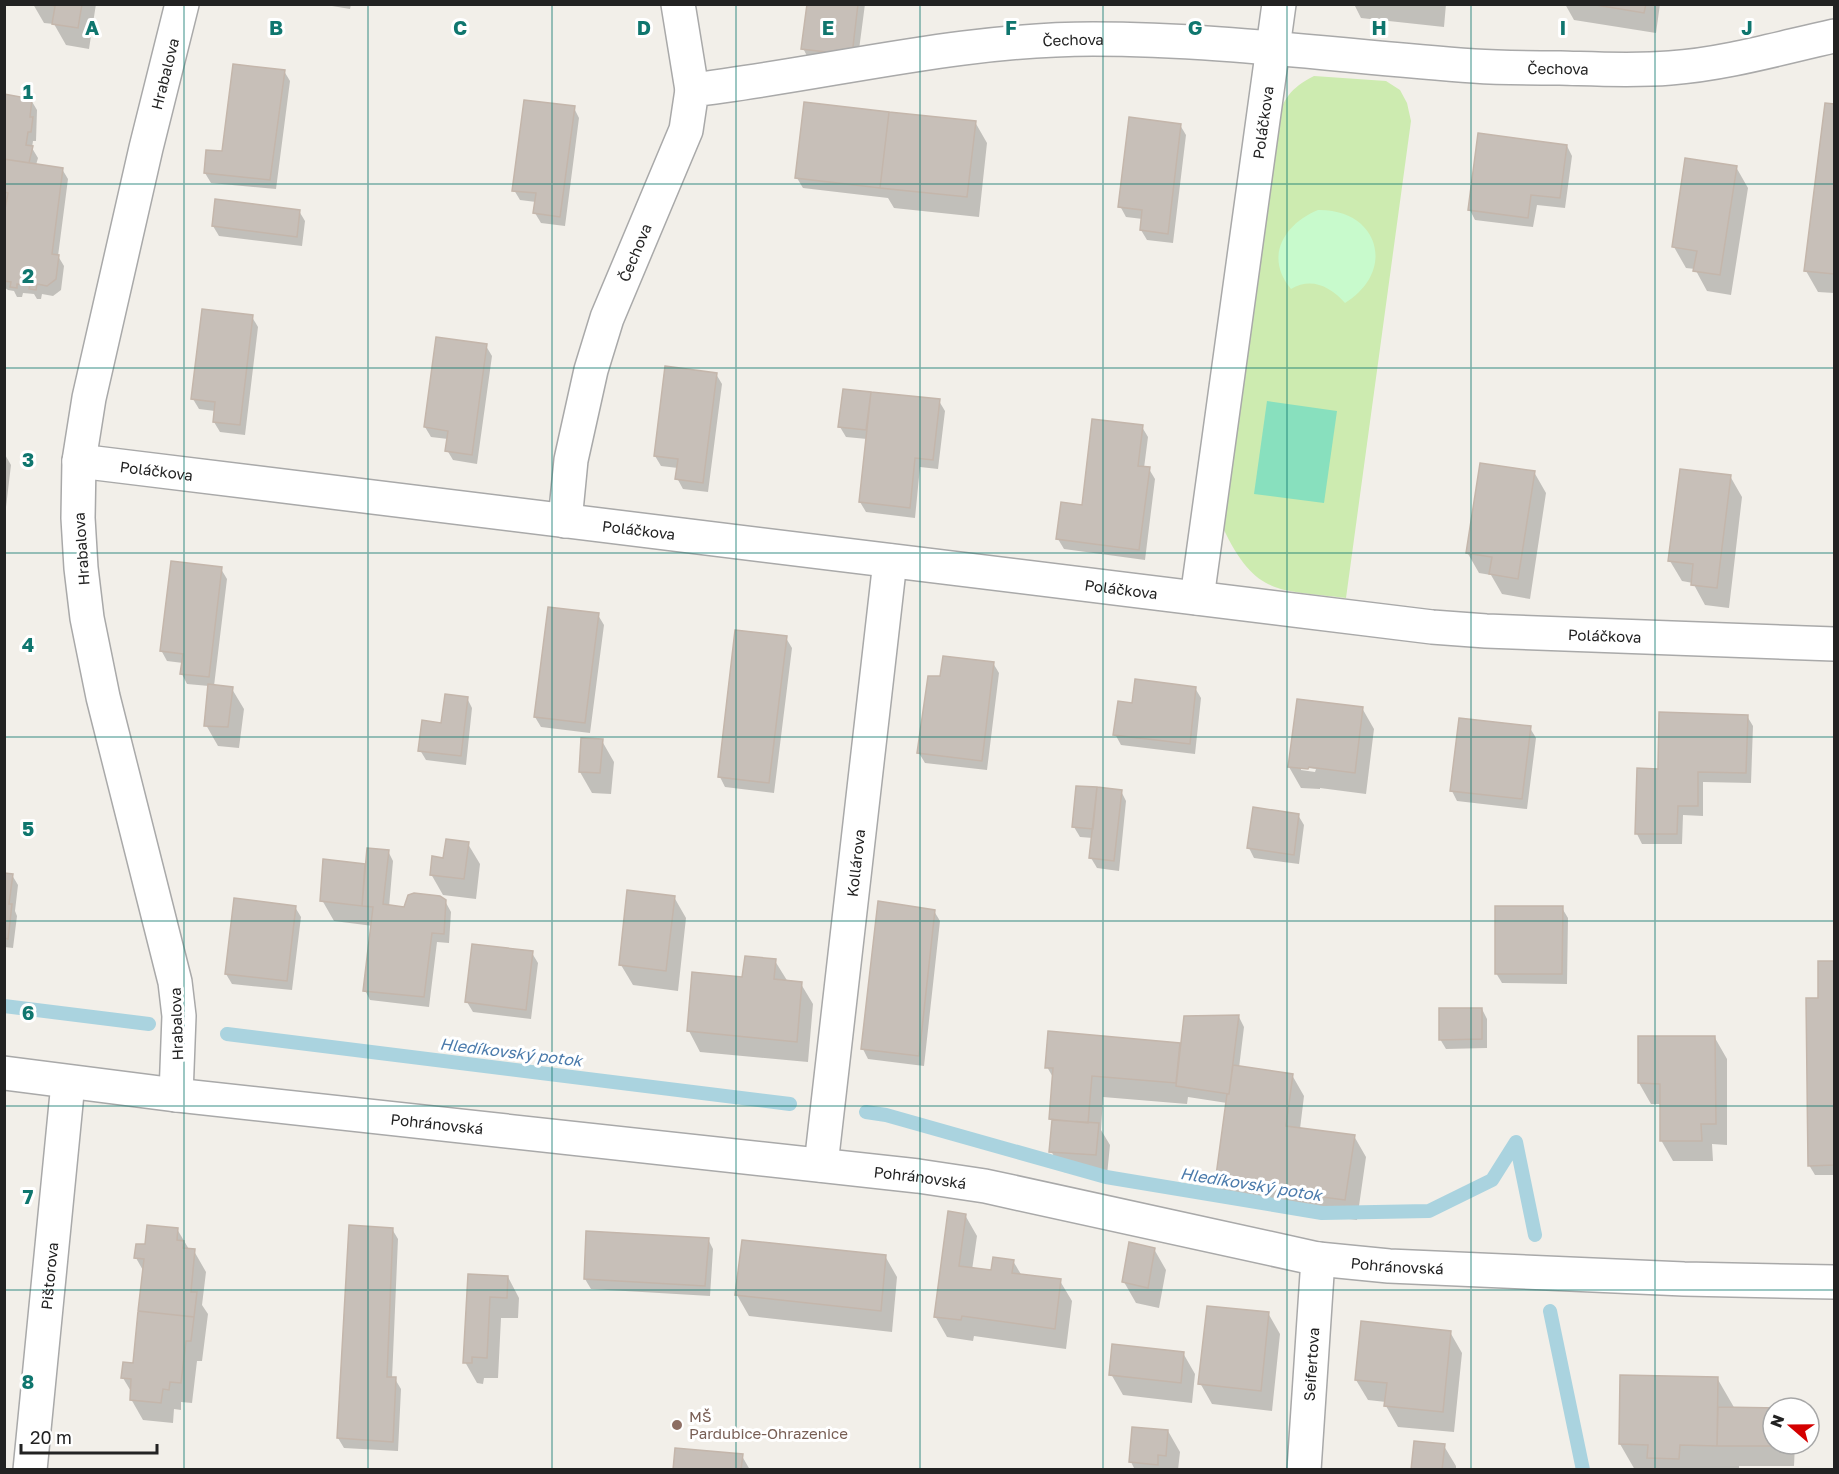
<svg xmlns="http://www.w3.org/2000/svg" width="1839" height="1474" viewBox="0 0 1839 1474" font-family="'Golos Text',sans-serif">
<rect width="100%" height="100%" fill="#f2efe9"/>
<path fill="#cdebb0" d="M1314,76L1386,81L1400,90L1407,103L1411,121L1346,598C1278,589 1256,597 1223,528L1275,123C1284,99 1290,88 1314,76Z"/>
<path fill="#c8facc" d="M1318,210C1379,209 1397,271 1345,303C1330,286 1311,277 1291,289C1264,257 1284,224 1318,210Z"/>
<path fill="#88e0be" d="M1267,401L1337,411L1324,503L1254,494Z"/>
<path fill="#0003" fill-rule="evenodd" d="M33,4H96L89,49L66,45L54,24L44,23Z
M320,4H351L350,9Z
M808,4H865L857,65L808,58L803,48Z
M1354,4H1446L1444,27L1361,18Z
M1565,4H1660L1656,33L1574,20Z
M284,71L290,81L276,189L211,183L205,173L223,153Z
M4,95L31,100L37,110L36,141H33L32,148L38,158L36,165L62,169L68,179L58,256L64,266L61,290L53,296L42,294L41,299H37L34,294L23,293L22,297H17L14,291L8,290L4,287V223L8,201H4Z
M1826,105L1834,106V293L1818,292L1806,271Z
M574,108L579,118L565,226L541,223L535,213L536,202L520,200L514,190Z
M975,122L987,143L979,217L894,208L888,198L803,188L797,178Z
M1180,125L1186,135L1173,243L1147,240L1141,230L1143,219L1126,217L1120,206Z
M1567,146L1572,156L1565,208L1537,205L1533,227L1475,220L1470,210Z
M1736,167L1748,188L1731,295L1707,291L1695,269L1686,268L1674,247Z
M216,201L299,211L305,221L302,246L219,236L213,226Z
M252,317L258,327L245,435L220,432L214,422L215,411L199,409L193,399Z
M486,346L492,356L477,464L453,460L447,450L448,439L431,437L425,427Z
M716,374L722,384L708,492L683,489L677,478L678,468L661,466L655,456Z
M845,391L939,401L945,411L938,469L920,467L915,518L866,512L860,502L867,439L846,437L840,427Z
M1142,427L1148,437L1144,468L1149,469L1155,479L1145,560L1064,549L1058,539Z
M4,453L11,465L4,524Z
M1534,472L1546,493L1530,599L1502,594L1491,575L1479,573L1467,552Z
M1730,476L1742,497L1729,608L1705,605L1693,583L1682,581L1670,561Z
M221,569L227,579L214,686L232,689L244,709L239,748L218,746L206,725L209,686L187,684L182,674L183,663L167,661L161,650Z
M598,615L604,625L590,733L541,727L535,717Z
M786,638L792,648L774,793L725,787L720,777Z
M993,663L999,673L987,770L925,763L919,753L941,678Z
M1195,688L1201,698L1195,754L1121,745L1115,734L1134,704Z
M467,698L472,708L466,765L426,760L420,750Z
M1362,708L1374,729L1366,794L1320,788V789L1301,788L1289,767ZM1301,767L1316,769L1315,772L1301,770Z
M1747,716L1753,726L1751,783L1703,782V816L1683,815L1682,844H1642L1637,834L1639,770L1659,771Z
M1530,728L1536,738L1527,809L1457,801L1452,791Z
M602,741L614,762L611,794L592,793L580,772Z
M1121,791L1126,801L1119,871L1097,868L1091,858L1093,838L1080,837L1074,827Z
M1298,815L1304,825L1299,864L1254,858L1249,848Z
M468,844L480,864L476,899L443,895L431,874L444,859Z
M388,851L393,861L389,907L405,909L445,901L451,912L449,943L437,942L429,1007L370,1000L365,990L373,926L334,921L322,900L364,865L366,870Z
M4,874L12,875L18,885L15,911L17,916L13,948L4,947Z
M674,897L686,918L678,991L633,985L621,965Z
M295,907L301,917L292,990L232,984L226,974Z
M1562,908L1568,918L1567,984L1502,983L1496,973Z
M934,911L940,921L924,1066L868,1059L863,1049Z
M532,953L538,963L531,1019L473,1012L467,1002Z
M775,961L788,982L801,984L813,1004L808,1062L700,1052L689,1031L744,978Z
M1820,962H1834V1175H1815L1809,1165L1820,1000Z
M1482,1009L1487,1019V1048L1446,1049L1440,1039Z
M1239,1017L1244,1027L1239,1068L1292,1075L1304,1096L1300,1129L1354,1136L1366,1157L1357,1220L1228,1203L1216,1182L1227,1103L1188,1097L1187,1104L1103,1097L1101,1130L1110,1145L1107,1175L1063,1172L1051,1151L1053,1124L1051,1119L1054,1079L1047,1067L1179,1044L1182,1048Z
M1640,1038H1715L1727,1059V1145L1712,1144L1713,1161H1673L1661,1140V1104H1651L1639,1083Z
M965,1215L977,1236L972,1270L992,1272L1013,1261L1022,1276L1060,1281L1072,1301L1066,1349L974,1336L973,1341L947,1337L935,1316Z
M177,1229L190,1251H194L206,1272L202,1305L208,1314L202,1361H197L192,1403L181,1402V1410L174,1409L173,1423L143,1420L131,1399L132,1393L123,1378L135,1364L144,1272L136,1258L146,1246Z
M392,1229L398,1239L392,1379H395L401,1389L398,1451L344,1448L338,1438Z
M708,1239L713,1249L710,1296L591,1289L585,1279Z
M1154,1249L1166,1270L1159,1308L1136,1303L1124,1282Z
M885,1256L897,1277L892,1332L749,1316L737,1295Z
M469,1276L508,1277L519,1298L518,1318H501L498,1378H484L483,1384L477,1383L465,1362Z
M1268,1313L1280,1334L1272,1411L1212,1404L1200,1383Z
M1450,1332L1462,1353L1454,1432L1398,1427L1386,1406V1402L1368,1400L1356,1380Z
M1183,1353L1195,1374L1192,1403L1123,1395L1111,1374Z
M1717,1378L1735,1409H1773V1444H1795L1794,1466H1739V1470H1635L1620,1444Z
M1168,1431L1180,1452L1178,1470H1135L1131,1462Z
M1444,1446L1456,1466V1470H1412Z
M742,1456L750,1470H674Z"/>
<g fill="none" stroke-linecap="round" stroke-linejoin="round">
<path stroke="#aad3df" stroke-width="14" d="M4,1006L149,1024
M227,1034L790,1104
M866,1112L886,1115L1106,1177L1322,1213L1429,1211L1492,1180L1516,1142L1535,1235
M1550,1311L1583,1470"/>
</g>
<path fill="#c7bfb8" stroke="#c4b6ab" stroke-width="1.5" d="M45,4H82L78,28L52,24L55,6Z
M807,4H858L852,55L801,49Z
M1590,4H1646L1644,13Z
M233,64L285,70L270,180L204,173L206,150L222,151Z
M4,94L32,99L30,117H33L31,132H28L26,145L33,146L29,163L4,159Z
M524,100L575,106L560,217L533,213L536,193L512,191Z
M804,102L889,112L880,188L795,178Z
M1825,103L1834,104V274L1804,271Z
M889,112L976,121L967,197L880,188Z
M1129,117L1181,124L1168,234L1140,230L1142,210L1118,207Z
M1478,133L1567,145L1560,198L1531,195L1528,218L1468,210Z
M1685,158L1737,166L1720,275L1693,271L1697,251L1672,247Z
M4,159L63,168L52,254L59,255L56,279L47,286L37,284L36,290L29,289L30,285L17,284V288L10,287L11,282L4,281V214L8,193L4,192Z
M215,199L300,210L297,237L212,226Z
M202,309L253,315L240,425L213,422L215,402L191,399Z
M436,337L487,344L472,455L445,451L448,431L424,427Z
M665,366L717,373L703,483L675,479L678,459L654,456Z
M843,389L871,392L866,430L838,427Z
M871,392L940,399L933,460L915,458L910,508L859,502Z
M1092,419L1143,425L1138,466L1150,467L1139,550L1056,539L1061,502L1082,505Z
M1480,463L1535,471L1518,579L1489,574L1492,557L1466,553Z
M1680,469L1731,475L1717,588L1691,585L1693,564L1668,561Z
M171,561L222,567L209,677L180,674L183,654L160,651Z
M548,607L599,613L585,723L534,717Z
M735,630L787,636L769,783L718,777Z
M943,656L994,662L982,761L917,753L928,676H940Z
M1135,679L1196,687L1190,744L1113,735L1118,701L1132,703Z
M208,684L233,687L228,727L204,726Z
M445,694L468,697L461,756L418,751L422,720L441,723Z
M1297,699L1363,707L1355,773L1309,767L1308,769L1288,767Z
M1659,712L1748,715L1746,773L1698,772V806H1678L1677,834H1635L1637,768L1658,769Z
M1459,718L1531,726L1522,799L1450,791Z
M581,738L603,739L600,773L579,772Z
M1076,786L1097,787L1093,829L1072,827Z
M1097,787L1122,790L1114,861L1089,858Z
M1253,807L1299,814L1294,855L1247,848Z
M446,839L469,842L464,879L430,875L432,856L443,858Z
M367,848L389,850L383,904L404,907L408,895L414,893L440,896L446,900L444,934L432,933L424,997L363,991L373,907L362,906Z
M323,859L365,864L362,906L320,901Z
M4,873L13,874L9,904H12L8,939L4,938Z
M627,890L675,896L666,971L619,965Z
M234,898L296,906L287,981L225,974Z
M878,901L935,910L919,1056L861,1049Z
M1495,906H1563L1562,974H1495Z
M472,944L533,951L526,1010L465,1002Z
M745,956L776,959L774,979L802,982L797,1042L687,1031L692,972L742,977Z
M1818,961H1834V1165L1808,1166L1806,998H1818Z
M1439,1008H1482V1039L1439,1040Z
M1239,1015L1229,1094L1176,1086L1184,1016Z
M1048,1031L1180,1043L1176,1083L1092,1076L1088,1123L1049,1119L1053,1068H1045Z
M1638,1036H1715L1716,1124H1701L1702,1141H1660V1084L1638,1083Z
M1233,1065L1293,1074L1286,1126L1355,1135L1345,1200L1215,1183L1227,1094H1229Z
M1052,1120L1099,1123L1096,1155L1049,1152Z
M948,1211L966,1214L959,1266L991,1270L993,1257L1014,1260L1012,1273L1061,1279L1055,1329L962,1316L961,1320L934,1317Z
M147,1225L178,1228L177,1240L184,1241L183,1248L195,1249L191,1292H197L194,1317L138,1311L144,1259L134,1258L136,1244H145Z
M349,1225L393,1228L387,1377H396L393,1442L337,1438Z
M586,1231L709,1238L705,1286L584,1279Z
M742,1240L886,1255L881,1311L735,1295Z
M1129,1242L1155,1248L1148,1288L1122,1282Z
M468,1274L508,1276L507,1298L490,1297L487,1358L472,1357V1363H463Z
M1207,1306L1269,1312L1261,1391L1198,1384Z
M138,1311L194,1317L191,1341H186L181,1383L170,1382L169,1390L163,1389L161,1403L130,1400L131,1379L121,1378L123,1362L133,1363Z
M1361,1321L1451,1331L1443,1412L1384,1406L1387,1383L1355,1380Z
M1112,1344L1184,1352L1181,1383L1109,1375Z
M1620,1375L1718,1377L1717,1446L1680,1445L1679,1459L1647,1458L1648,1445L1619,1444Z
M1718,1407L1784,1408H1773V1444H1783V1446H1717Z
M1132,1427L1168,1430L1166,1456L1158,1455V1465L1129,1462Z
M1414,1441L1445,1444L1442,1470H1411Z
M675,1448L743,1454L741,1470H673Z"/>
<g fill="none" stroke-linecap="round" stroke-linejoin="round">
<defs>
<g id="street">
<path d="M678,4L692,90"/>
<path id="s1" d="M79,461L1432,627L1486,631L1834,644"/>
<path id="s2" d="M565,521L571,460L591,370L607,318L686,130L692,90C826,74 958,39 1093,39C1221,39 1347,57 1474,66C1502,68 1532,68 1560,68C1597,69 1634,71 1670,68C1725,64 1780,48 1834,36"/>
<path id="s3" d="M1197,598L1279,4"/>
<path id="s4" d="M4,1073L176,1095L918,1176L985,1186L1318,1259L1389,1266L1684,1279L1834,1282"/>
<path id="s5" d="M176,1095L179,1016L175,982L103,697L87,618L81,568L78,518L79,461L89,398L146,148L182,4"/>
<path id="s6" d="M821,1165L890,561"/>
<path id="s7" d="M30,1470L68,1083"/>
<path id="s8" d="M1304,1470L1318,1259"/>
</g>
</defs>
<use href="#street" stroke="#a9a9a9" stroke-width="36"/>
<use href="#street" stroke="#fff" stroke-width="33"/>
</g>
<path fill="none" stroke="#0f766e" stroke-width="1.5" stroke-opacity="0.55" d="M184,4V1470M368,4V1470M552,4V1470M736,4V1470M920,4V1470M1103,4V1470M1287,4V1470M1471,4V1470M1655,4V1470M4,184H1834M4,368H1834M4,553H1834M4,737H1834M4,921H1834M4,1106H1834M4,1290H1834"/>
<circle fill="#8d6e63" stroke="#fff" stroke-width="2" cx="677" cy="1425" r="6"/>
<g text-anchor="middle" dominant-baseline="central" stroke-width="6" stroke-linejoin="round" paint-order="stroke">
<g font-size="15" fill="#222" stroke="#fff">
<text stroke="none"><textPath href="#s2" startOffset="837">Čechova</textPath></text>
<text stroke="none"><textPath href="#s2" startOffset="1323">Čechova</textPath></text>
<text stroke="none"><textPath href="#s5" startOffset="1042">Hrabalova</textPath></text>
<text stroke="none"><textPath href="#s3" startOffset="480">Poláčkova</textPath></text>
<text stroke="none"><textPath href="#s2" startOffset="279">Čechova</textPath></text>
<text stroke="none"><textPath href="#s1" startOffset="78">Poláčkova</textPath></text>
<text stroke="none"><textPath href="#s1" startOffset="564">Poláčkova</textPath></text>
<text transform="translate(81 549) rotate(-94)">Hrabalova</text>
<text stroke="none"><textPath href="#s1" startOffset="1050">Poláčkova</textPath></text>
<text stroke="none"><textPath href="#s1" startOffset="1536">Poláčkova</textPath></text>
<text stroke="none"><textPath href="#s6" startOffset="304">Kollárova</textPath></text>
<text transform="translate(176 1024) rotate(-92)">Hrabalova</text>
<text stroke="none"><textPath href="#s4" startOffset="436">Pohránovská</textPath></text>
<text stroke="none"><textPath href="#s4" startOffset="922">Pohránovská</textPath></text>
<text stroke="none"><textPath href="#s4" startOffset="1408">Pohránovská</textPath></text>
<text stroke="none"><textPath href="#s7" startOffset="195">Pištorova</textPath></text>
<text stroke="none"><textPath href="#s8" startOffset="106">Seifertova</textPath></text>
</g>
<g font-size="15" fill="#785e54" stroke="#fff" text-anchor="start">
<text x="689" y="1416">MŠ<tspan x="689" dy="17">Pardubice-Ohrazenice</tspan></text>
</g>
<g font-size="16" font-style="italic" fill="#4a7aab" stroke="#fff">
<text transform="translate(511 1052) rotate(7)">Hledíkovský potok</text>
<text transform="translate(1251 1184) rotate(9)">Hledíkovský potok</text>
</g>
</g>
<g font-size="20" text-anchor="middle" font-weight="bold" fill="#0f766e" stroke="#fff" stroke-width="6" stroke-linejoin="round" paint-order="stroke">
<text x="92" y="35">A</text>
<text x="276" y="35">B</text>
<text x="460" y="35">C</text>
<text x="644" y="35">D</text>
<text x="828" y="35">E</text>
<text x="1011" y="35">F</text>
<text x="1195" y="35">G</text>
<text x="1379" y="35">H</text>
<text x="1563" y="35">I</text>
<text x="1747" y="35">J</text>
<text x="28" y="99">1</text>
<text x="28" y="283">2</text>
<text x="28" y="467">3</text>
<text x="28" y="652">4</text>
<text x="28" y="836">5</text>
<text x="28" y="1020">6</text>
<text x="28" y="1204">7</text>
<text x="28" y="1389">8</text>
</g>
<rect width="1839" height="1474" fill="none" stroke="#222222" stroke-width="12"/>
<g transform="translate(1791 1426) rotate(290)"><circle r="28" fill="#ffffff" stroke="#a7a7a7" stroke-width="1.5"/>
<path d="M0-4.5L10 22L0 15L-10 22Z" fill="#d40000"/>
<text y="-9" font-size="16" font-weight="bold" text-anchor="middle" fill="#222222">N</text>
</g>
<path d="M21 1444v9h136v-9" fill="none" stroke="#222222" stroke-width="3"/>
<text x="30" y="1444" font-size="18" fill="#222222" stroke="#ffffff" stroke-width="4.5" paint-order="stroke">20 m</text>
</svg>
